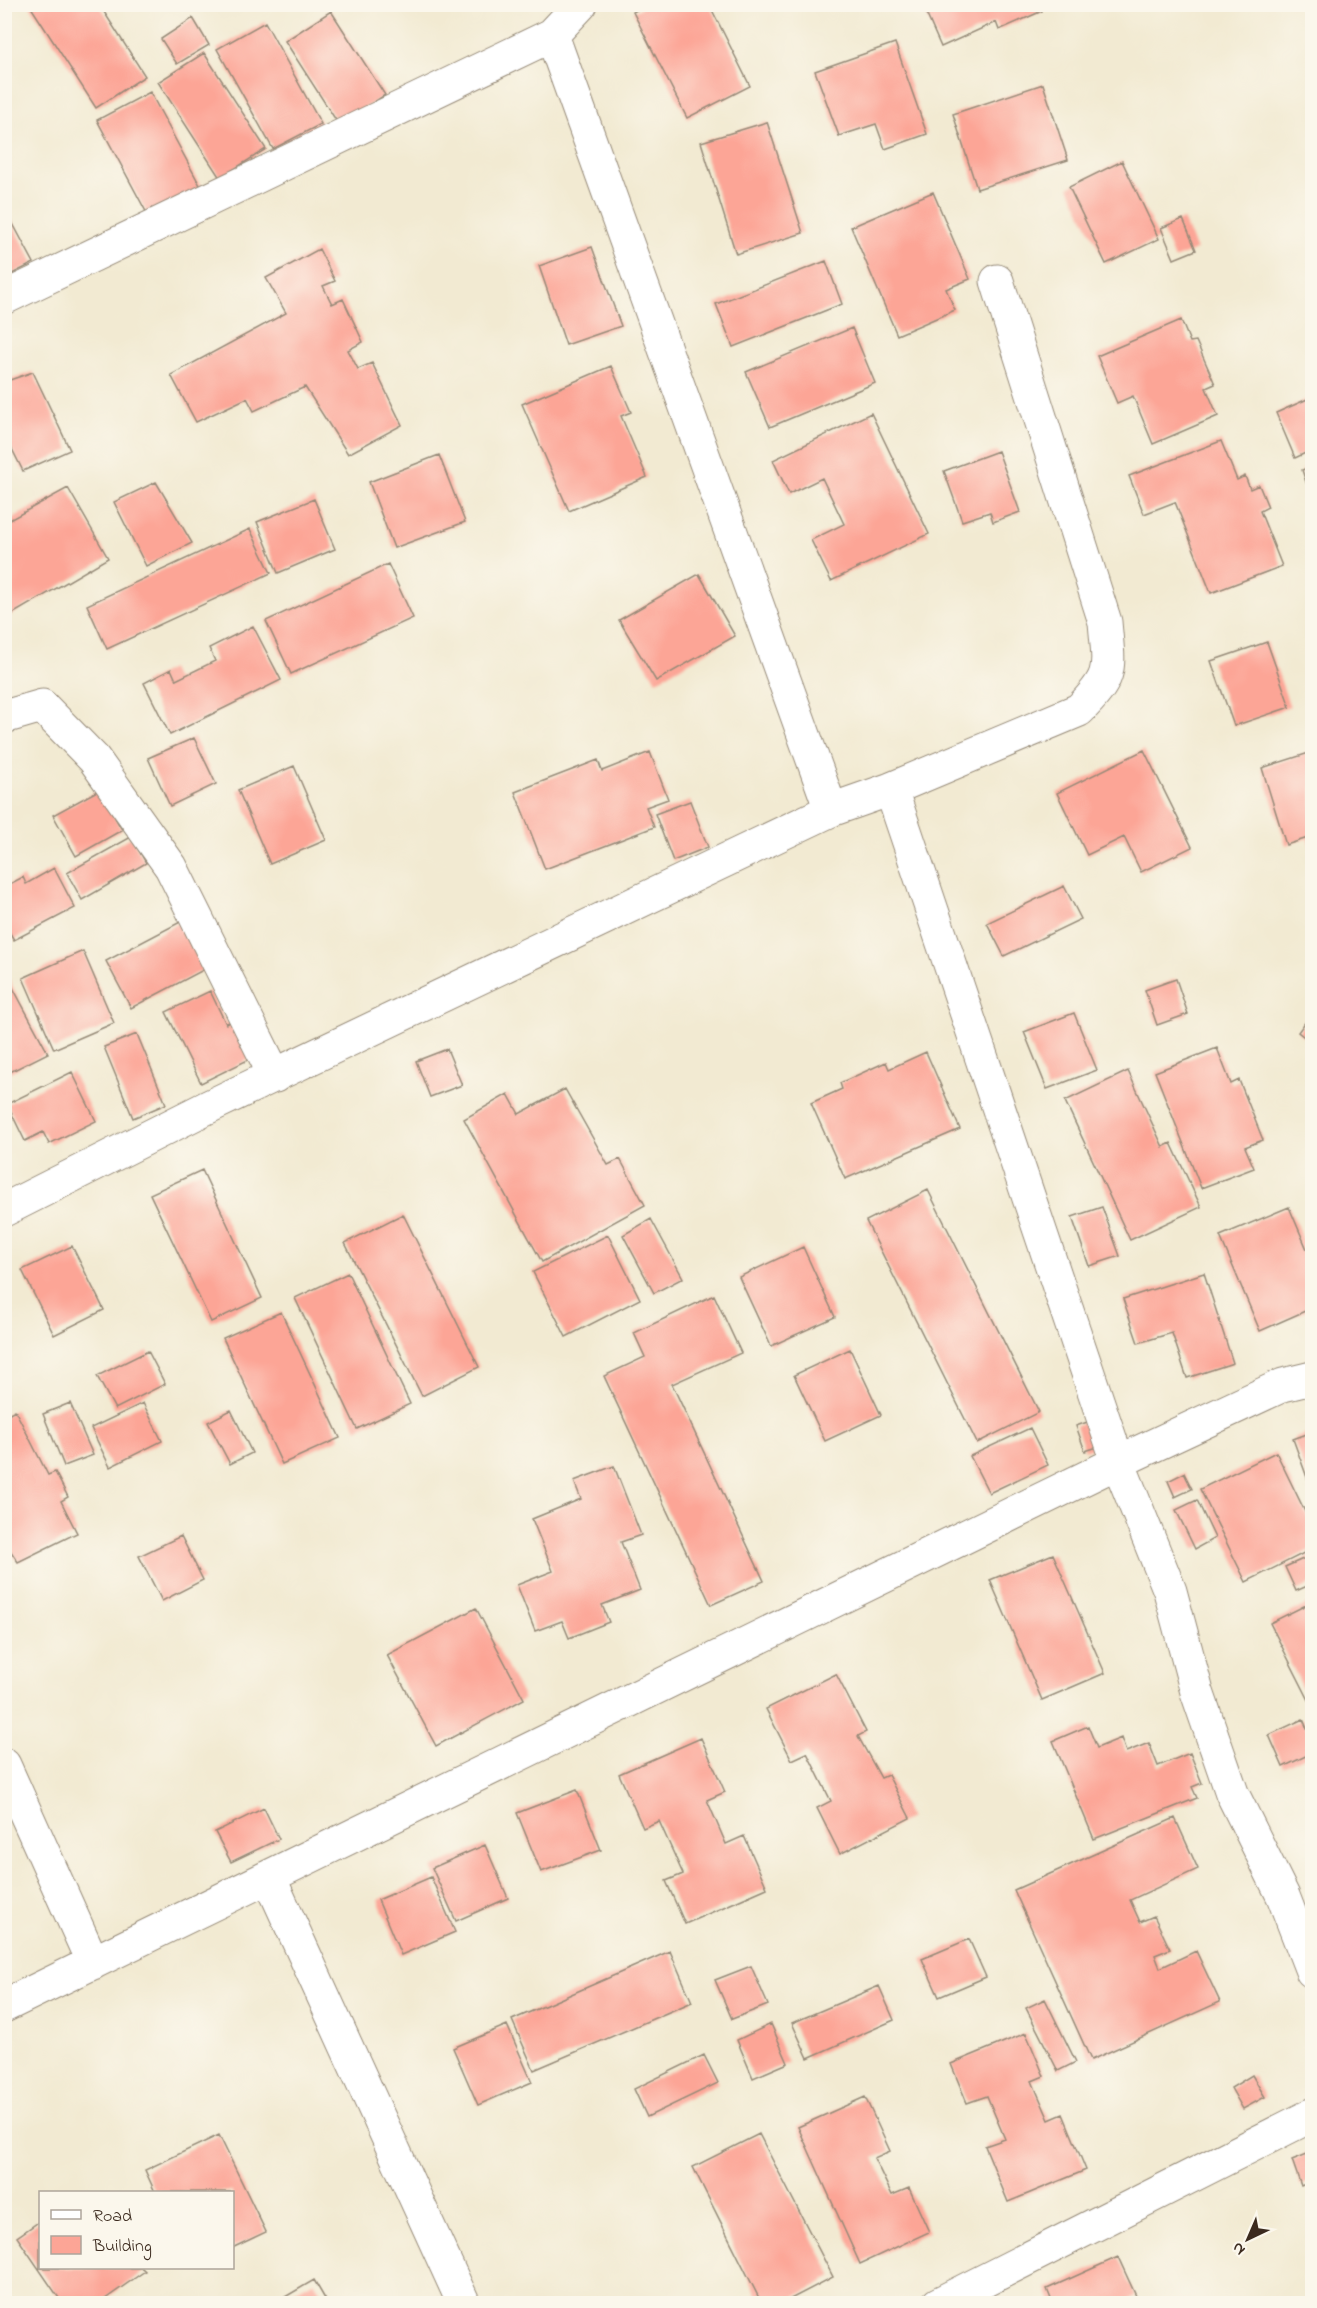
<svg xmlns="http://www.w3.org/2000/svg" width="1317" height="2308" viewBox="0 0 1317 2308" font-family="'Indie Flower',sans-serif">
<rect width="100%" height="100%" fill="#fbf7ec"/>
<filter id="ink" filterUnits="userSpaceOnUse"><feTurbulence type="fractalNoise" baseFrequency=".0167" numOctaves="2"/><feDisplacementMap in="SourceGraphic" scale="12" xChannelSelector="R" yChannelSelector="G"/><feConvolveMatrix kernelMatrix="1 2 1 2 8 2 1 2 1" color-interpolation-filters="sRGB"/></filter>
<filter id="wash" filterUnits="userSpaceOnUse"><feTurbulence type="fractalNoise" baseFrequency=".008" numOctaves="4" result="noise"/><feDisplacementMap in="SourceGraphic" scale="24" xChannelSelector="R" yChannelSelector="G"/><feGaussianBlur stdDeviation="1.35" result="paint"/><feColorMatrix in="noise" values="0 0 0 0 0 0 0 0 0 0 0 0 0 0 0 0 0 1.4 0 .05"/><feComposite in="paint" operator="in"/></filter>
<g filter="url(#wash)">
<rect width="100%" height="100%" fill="#f2ead2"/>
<g id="blocks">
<path fill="#fca596" d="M29,4H99L145,76L96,108Z
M647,4H709L750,86L687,118L633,12Z
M922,4H1039L1042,11L999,30L996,22L941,47Z
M331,11L385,95L339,125L285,41Z
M193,18L209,45L177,64L161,39Z
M265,22L321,124L273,149L217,49Z
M895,43L927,134L885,149L876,124L839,136L815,71Z
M204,53L266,149L220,178L158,82Z
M1043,84L1068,160L977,189L953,114Z
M150,92L203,191L150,219L97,120Z
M767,122L803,233L736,254L701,142Z
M1122,161L1159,239L1106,264L1069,187Z
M933,192L970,279L946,289L955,310L897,335L851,227Z
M4,207L34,263L4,278Z
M1183,219L1196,250L1174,259L1161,228Z
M592,247L621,326L566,345L539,266Z
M319,249L335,281L323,286L332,304L343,299L363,342L348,350L358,369L372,363L402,425L348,454L305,387L254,411L247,398L196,422L171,375L286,313L266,278Z
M826,261L842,304L733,347L716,304Z
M1181,320L1190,342L1196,341L1215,384L1206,388L1218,416L1153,444L1133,396L1117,403L1097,356Z
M852,328L875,383L770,427L746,372Z
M611,366L631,412L621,416L647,477L569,511L522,404Z
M33,372L70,450L23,471L4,433V382Z
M1312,397V450L1295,458L1276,413Z
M871,413L929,534L831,581L811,540L844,524L822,478L789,494L773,460Z
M1221,441L1237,480L1245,476L1250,489L1259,485L1268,507L1260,511L1282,566L1211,593L1175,502L1144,514L1129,476Z
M998,451L1020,512L993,522L990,512L962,521L944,471Z
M439,455L465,522L394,548L369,482Z
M1312,466V500L1302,470Z
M156,482L192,543L146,566L114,502Z
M68,488L108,558L4,619V523Z
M314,499L335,549L278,573L257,522Z
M250,529L271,573L107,649L87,605Z
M388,564L413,618L291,674L266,621Z
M699,574L735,636L656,681L619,620Z
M253,626L281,680L170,735L144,683L171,669L176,680L215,661L209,648Z
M1267,642L1290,707L1234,726L1211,661Z
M194,738L216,784L170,806L148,758Z
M1144,750L1192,847L1141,872L1124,837L1087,855L1057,793Z
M650,752L668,799L646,807L654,827L545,869L515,792L598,760L602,771Z
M1312,752V852L1308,838L1286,845L1262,768Z
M294,766L326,840L270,864L238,790Z
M99,790L122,830L76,856L53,815Z
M690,801L708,847L673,861L655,814Z
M131,837L146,863L82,900L67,873Z
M54,868L75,908L14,940L4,923V887L23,877L26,884Z
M1064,886L1081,919L1004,956L987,923Z
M184,920L209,967L131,1008L106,961Z
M83,951L114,1023L54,1049L23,978Z
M4,971L48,1053L4,1075Z
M1176,979L1188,1014L1157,1025L1145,990Z
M210,991L226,1024L237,1017L256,1056L201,1083L166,1012Z
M1074,1013L1097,1070L1047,1089L1024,1032Z
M1312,1013V1043L1298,1032Z
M137,1034L166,1104L133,1118L104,1047Z
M1217,1048L1231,1084L1239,1080L1263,1140L1245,1147L1254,1168L1201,1188L1155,1072Z
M447,1049L462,1085L430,1097L416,1061Z
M926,1052L960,1129L845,1179L811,1103L842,1089L840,1083L886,1062L889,1069Z
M1128,1071L1163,1147L1171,1143L1201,1207L1130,1240L1065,1101Z
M72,1072L96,1121L49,1144L43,1132L25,1141L7,1104Z
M565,1089L608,1165L620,1159L645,1205L542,1262L464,1119L508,1094L519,1114Z
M202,1170L262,1298L211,1322L150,1194Z
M928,1190L1039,1412L977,1443L866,1221Z
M1102,1207L1120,1256L1089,1266L1072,1217Z
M1289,1207L1312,1261V1308L1260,1331L1220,1236Z
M403,1214L479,1367L422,1396L345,1243Z
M651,1219L683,1278L654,1293L623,1235Z
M608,1235L640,1299L566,1337L533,1272Z
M72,1246L104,1310L54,1335L22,1270Z
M803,1247L835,1317L771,1346L739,1277Z
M348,1273L410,1404L357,1429L295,1298Z
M1204,1273L1233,1363L1187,1378L1172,1333L1138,1343L1123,1299Z
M714,1295L741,1353L672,1384L764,1581L711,1605L604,1376L645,1357L634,1333Z
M281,1312L340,1438L282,1464L223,1338Z
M850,1349L881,1415L825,1441L794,1375Z
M148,1351L165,1384L115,1409L97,1376Z
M70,1403L93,1455L64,1466L43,1414Z
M143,1403L162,1441L110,1467L91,1428Z
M15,1410L48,1475L55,1472L68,1497L61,1501L77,1533L18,1562L4,1541V1416Z
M231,1410L252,1453L230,1464L208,1422Z
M1096,1419L1104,1445L1085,1451L1076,1426Z
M1030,1428L1048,1465L989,1493L970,1456Z
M1312,1432V1491L1293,1439Z
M1276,1452L1312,1526V1549L1246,1582L1200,1489Z
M614,1466L641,1535L621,1542L640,1590L602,1605L609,1622L569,1638L562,1621L535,1631L517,1585L553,1571L532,1519L581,1499L574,1481Z
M1184,1473L1192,1489L1175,1497L1168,1481Z
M1197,1500L1215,1538L1195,1549L1176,1510Z
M181,1536L203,1580L162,1601L139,1556Z
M1053,1554L1105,1673L1042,1700L990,1580Z
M1312,1555V1584L1296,1591L1285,1567Z
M1312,1602V1706L1270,1623Z
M476,1608L524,1699L436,1746L387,1655Z
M836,1674L866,1732L858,1736L881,1778L888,1775L910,1818L840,1854L817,1808L831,1801L807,1753L792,1760L766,1709Z
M1303,1719L1312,1741V1753L1283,1767L1269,1735Z
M1088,1726L1097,1748L1121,1738L1126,1752L1149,1743L1158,1766L1190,1753L1202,1783L1192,1787L1197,1798L1094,1839L1053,1741Z
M701,1738L725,1792L707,1800L726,1844L744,1836L767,1888L685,1924L666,1881L683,1874L659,1821L643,1828L619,1774Z
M577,1790L601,1850L541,1872L517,1813Z
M264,1808L279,1839L231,1862L215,1832Z
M1175,1818L1198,1869L1130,1900L1140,1922L1154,1916L1170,1949L1155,1955L1160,1968L1196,1951L1220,2002L1091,2060L1014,1890Z
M485,1845L508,1898L456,1921L432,1868Z
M431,1877L455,1932L401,1955L378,1900Z
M969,1939L986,1977L939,1997L922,1959Z
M670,1951L692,2002L534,2070L512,2020Z
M751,1966L768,2005L732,2019L715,1980Z
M879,1986L894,2020L808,2058L792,2023Z
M1045,1999L1076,2062L1058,2071L1026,2008Z
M771,2024L788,2063L753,2078L737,2040Z
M507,2025L532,2082L478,2105L453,2048Z
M1026,2033L1044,2076L1032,2081L1049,2120L1063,2114L1086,2170L1008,2202L985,2146L1005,2139L987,2096L967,2103L951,2064Z
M704,2055L718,2083L647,2117L634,2089Z
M1252,2075L1265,2097L1243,2109L1231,2088Z
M865,2097L890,2151L874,2158L892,2195L909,2188L929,2232L860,2264L798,2127Z
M759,2134L833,2277L781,2304H762L693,2167Z
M219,2135L266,2232L232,2248V2192H155L145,2170Z
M1312,2152V2181L1301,2186L1292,2160Z
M40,2221V2268H142L145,2271L98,2304H63L17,2237Z
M1118,2257L1136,2296L1124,2304H1053L1047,2289Z
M314,2280L328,2304H273Z"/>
</g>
</g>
<g filter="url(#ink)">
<use href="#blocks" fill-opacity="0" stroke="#968a78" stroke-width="1.5"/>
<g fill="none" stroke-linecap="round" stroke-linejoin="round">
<defs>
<path id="street" d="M552,35L831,810
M4,298L552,35L581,4
M4,717L42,706L94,759L171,867L275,1076
M891,789L1118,1462L1170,1591L1197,1692L1232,1793L1283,1896L1312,1971
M4,1210L206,1108L831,810L891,789L1079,710C1114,675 1109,669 1105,622L997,281
M4,1765L93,1963
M269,1877L464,2304
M4,2006L1118,1462L1283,1385L1312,1378
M938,2304L1312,2115"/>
</defs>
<use href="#street" stroke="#968a78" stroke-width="35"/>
<use href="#street" stroke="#fff" stroke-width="33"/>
</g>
</g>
<rect width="1317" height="2308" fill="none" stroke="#fbf7ec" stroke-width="24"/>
<rect x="39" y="2191" width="195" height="78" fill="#fbf7ec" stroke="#aea59a" stroke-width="1.5"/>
<rect x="51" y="2210" width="30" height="9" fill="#ffffff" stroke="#aea59a" stroke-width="1.5"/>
<text x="93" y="2221" font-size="18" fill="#3b2a1e">Road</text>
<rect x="51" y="2236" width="30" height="18" fill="#fca596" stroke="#aea59a" stroke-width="1.5"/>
<text x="93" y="2251" font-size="18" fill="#3b2a1e">Building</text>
<g transform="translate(1248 2239) rotate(224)" stroke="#fbf7ec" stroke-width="4.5" paint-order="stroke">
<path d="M0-4.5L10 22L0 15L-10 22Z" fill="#3b2a1e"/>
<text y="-9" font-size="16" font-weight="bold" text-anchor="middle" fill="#3b2a1e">N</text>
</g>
</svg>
